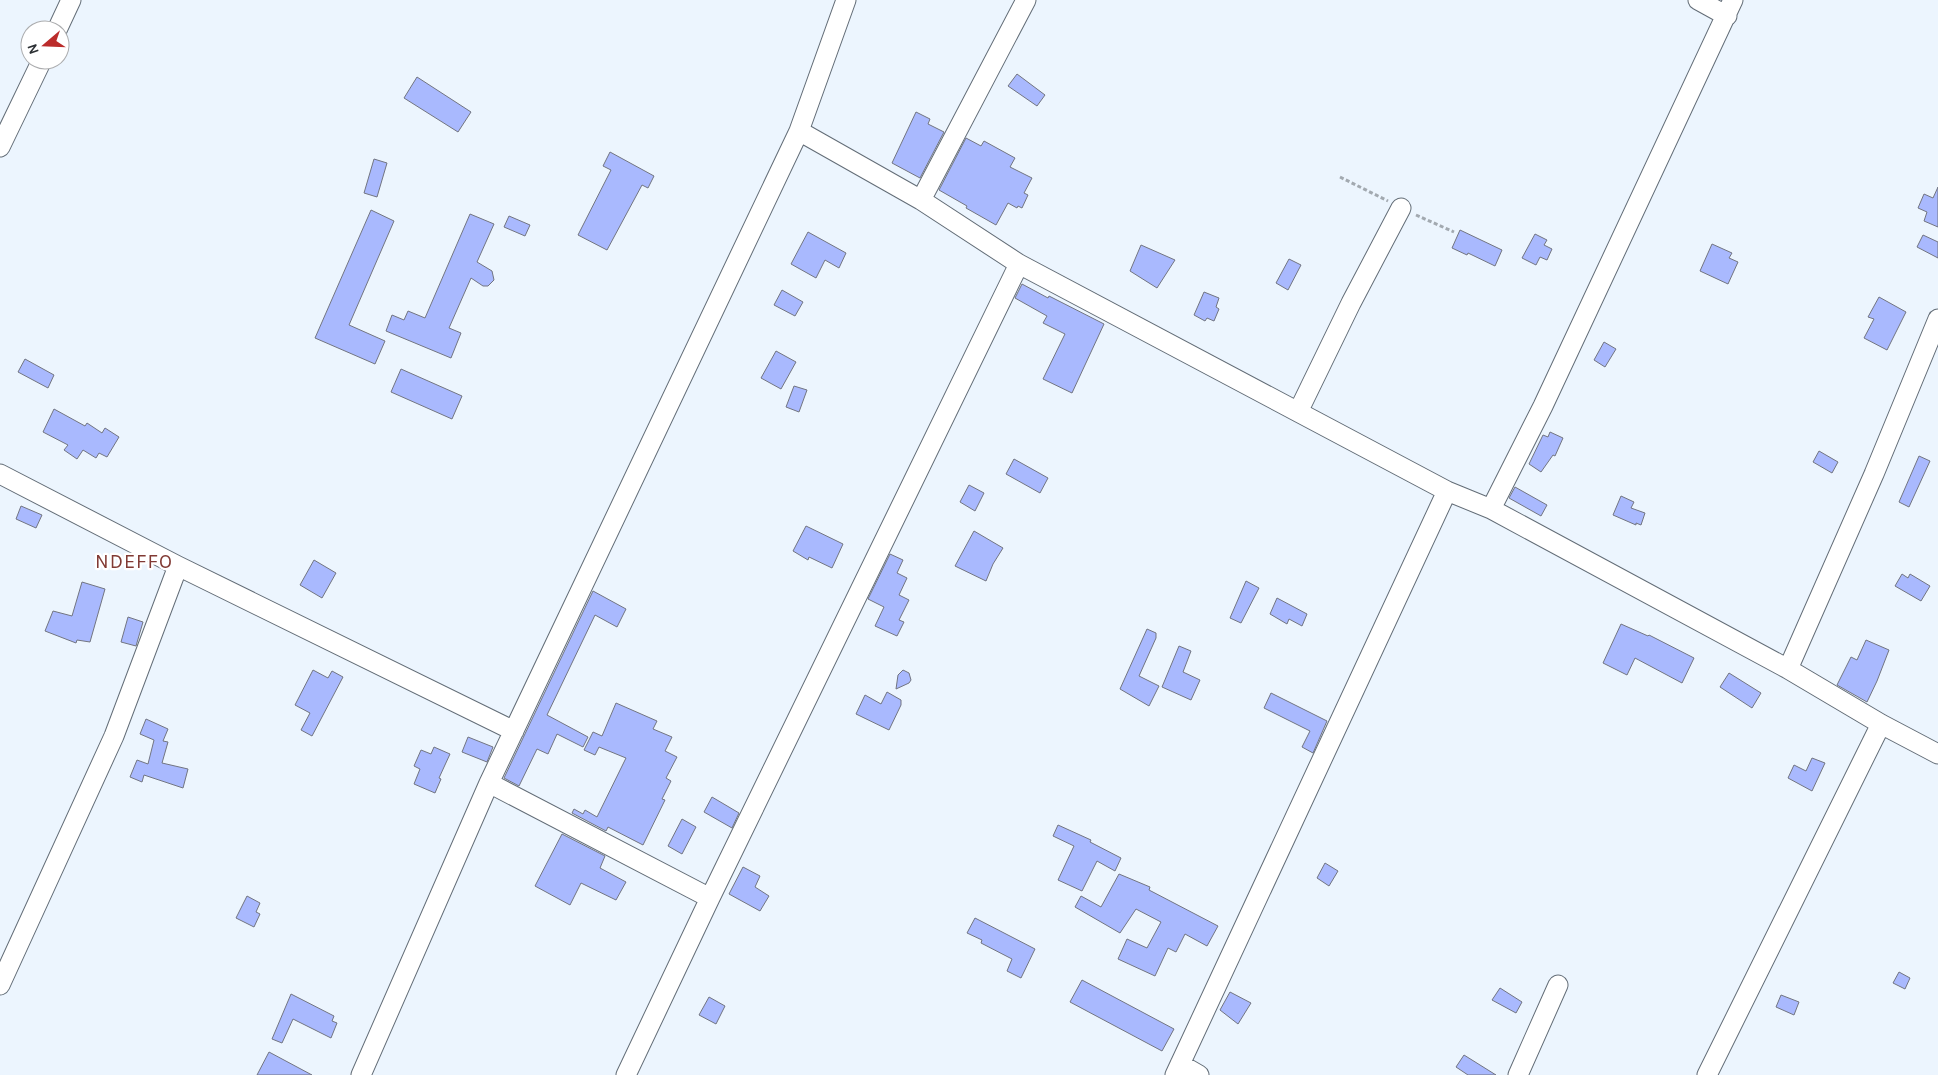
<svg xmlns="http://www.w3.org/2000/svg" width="1938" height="1075" viewBox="0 0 1938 1075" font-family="Karla,sans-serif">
<rect width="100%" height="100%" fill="#ecf5fe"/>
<path fill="#a9b9fe" stroke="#727581" d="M1017,74L1045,95L1037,106L1008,86Z
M417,77L471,112L458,132L404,98Z
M916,112L930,119L928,124L944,132L920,178L892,163Z
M966,138L981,146L984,141L1015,158L1010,167L1032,178L1024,193L1028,195L1022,208L1018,206L1017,208L1008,203L996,225L966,208L967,206L939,190Z
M610,152L654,176L648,188L642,185L607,250L578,235L611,170L603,166Z
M374,159L387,163L377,197L364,193Z
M1938,187V227L1924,221L1927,212L1918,208L1924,194L1933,198Z
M371,210L394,221L349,325L385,341L375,364L315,338Z
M470,214L494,224L477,262L492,271L494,280L488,286H483L471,278L449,328L461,333L451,358L386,331L392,315L404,320L408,311L425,318Z
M509,216L530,225L525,236L504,227Z
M1460,230L1502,250L1495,266L1468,253L1467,255L1452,248Z
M808,232L846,253L839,268L825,260L816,278L791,264Z
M1535,234L1547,240L1544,245L1552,249L1547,260L1540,257L1536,265L1522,258Z
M1923,235L1938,242V258L1917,247Z
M1712,244L1732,253L1729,258L1738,262L1728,284L1700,271Z
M1141,245L1175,260L1157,288L1130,271Z
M1289,259L1301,265L1288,290L1276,283Z
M1022,284L1048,298L1049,296L1104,324L1072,393L1043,379L1065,334L1043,323L1047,316L1015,298Z
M782,290L803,302L795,316L774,305Z
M1204,292L1219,298L1216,307L1219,309L1214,321L1207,318L1205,321L1194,315Z
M1879,297L1906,312L1887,350L1864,338L1874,319L1868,317Z
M1604,342L1616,349L1605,367L1594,360Z
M776,351L796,362L781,389L761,378Z
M25,359L54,375L48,388L18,372Z
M401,369L462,396L452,419L391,392Z
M794,386L807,390L799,412L786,407Z
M54,409L85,426L87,423L102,433L105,428L119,437L107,457L99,453L96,458L83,450L77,459L64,450L68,445L43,432Z
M1550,432L1563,438L1555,456L1553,455L1541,472L1529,464L1543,435L1548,437Z
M1819,451L1838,462L1832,473L1813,462Z
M1919,456L1930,461L1909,507L1899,502Z
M1014,459L1048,478L1040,493L1006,474Z
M969,485L984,493L975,511L960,502Z
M1515,487L1547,505L1541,516L1509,498Z
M1621,496L1634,502L1631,508L1645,513L1641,525L1636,523V525L1613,515Z
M21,506L42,515L36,528L16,519Z
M806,526L843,544L832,568L809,557L808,560L793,551Z
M974,531L1003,548L993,564L986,581L955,566Z
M890,554L903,560L897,573L907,578L899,595L909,600L899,620L904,622L897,636L875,626L884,607L868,599Z
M314,560L336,573L322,598L300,585Z
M1902,574L1908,578L1910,574L1930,586L1921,601L1895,586Z
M1246,581L1259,588L1241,623L1230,618Z
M82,582L105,589L90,642L77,640L76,643L45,631L53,611L72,616Z
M593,591L626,609L617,627L595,615L547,715L588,737L583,747L557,734L548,754L537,749L519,786L504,778Z
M1277,598L1307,614L1302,626L1289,619L1287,624L1270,614Z
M128,617L143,622L136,646L121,642Z
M1621,624L1648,636L1649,635L1694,658L1682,683L1635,658L1627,675L1603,663Z
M1147,629L1156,633V638L1139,676L1159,686L1149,706L1120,689Z
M1866,640L1889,650L1877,681L1867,702L1837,685L1851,657L1857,660Z
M1179,646L1191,651L1183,672L1200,680L1191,700L1162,687Z
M313,670L328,678L332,671L343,677L312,736L301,730L310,713L295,705Z
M903,670L909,673L911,680L909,683L896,689L898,675Z
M1729,673L1761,693L1752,708L1720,687Z
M887,692L901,700V705L889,730L856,714L865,695L881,704Z
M1271,693L1327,721L1313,753L1302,747L1310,731L1264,708Z
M616,703L657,721L653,729L672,737L665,751L677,757L666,778L671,781L662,799L665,800L643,845L608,827L606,831L572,813L574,809L583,814L585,810L597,817L626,758L599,747L595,755L584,750L593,732L602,736Z
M146,719L168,729L163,741L168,742L162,763L188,769L183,788L144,775L142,782L130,777L137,760L148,764L154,740L140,734Z
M468,737L493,747L487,762L462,752Z
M434,747L450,754L439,778L441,779L435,793L414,784L420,769L414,766L421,750L431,754Z
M1812,758L1825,763L1812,791L1788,778L1794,765L1806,771Z
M712,797L739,813L732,828L704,812Z
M682,819L696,827L682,854L668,846Z
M1058,825L1091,840L1090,842L1121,858L1115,871L1097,861L1082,891L1058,880L1074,846L1053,836Z
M562,834L605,856L600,868L626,882L616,900L581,883L570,905L535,886Z
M1325,863L1338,871L1329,886L1317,878Z
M743,867L760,876L755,887L769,896L760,911L729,894Z
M1119,874L1150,887L1149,890L1218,926L1207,946L1185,934L1176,952L1168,948L1155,976L1118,959L1127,939L1147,948L1161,922L1136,909L1120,933L1075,907L1081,896L1101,907Z
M247,896L260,903L256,912L260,914L254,927L236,918Z
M975,918L1035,949L1021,978L1007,971L1012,959L981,943L982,940L967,933Z
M1899,972L1910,978L1905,989L1893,983Z
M1082,980L1174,1029L1162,1051L1070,1002Z
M1500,988L1522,1002L1516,1013L1492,1000Z
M1230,992L1251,1003L1238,1024L1220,1010Z
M291,994L334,1016L332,1021L337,1023L331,1038L293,1019L282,1043L272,1039Z
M1781,995L1799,1002L1794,1015L1776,1007Z
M709,997L725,1006L716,1024L699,1015Z
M269,1052L312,1075H257Z
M1464,1055L1496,1075H1468L1456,1067Z"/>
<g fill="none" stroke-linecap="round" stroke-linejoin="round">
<defs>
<path id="minor" d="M1698,0L1727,16
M57,30L71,0
M799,131L846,0
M0,147L42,60
M921,200L1026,0
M1298,412L1351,303L1401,208
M0,474L178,566L514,731
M1491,509L1543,406L1733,0
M1788,669L1874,474L1938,319
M489,783L710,898
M0,985L114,736L178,566
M1180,1064L1199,1075
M361,1075L489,783L799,131L921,200L1019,264L1447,491L1491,509L1788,669L1881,724L1938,754
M626,1075L710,898L1019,264
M1175,1075L1447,491
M1518,1075L1558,985
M1707,1075L1881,724"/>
</defs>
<use href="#minor" stroke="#636d77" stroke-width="21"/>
<path stroke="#a2a9b0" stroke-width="3" stroke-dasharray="4 2.5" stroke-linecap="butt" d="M1340,177L1388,201
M1416,215L1454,232"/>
<use href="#minor" stroke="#fff" stroke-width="19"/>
</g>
<g text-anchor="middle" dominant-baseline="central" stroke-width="4.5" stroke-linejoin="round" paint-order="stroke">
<g font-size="20" letter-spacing="1" fill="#813a34" stroke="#fff">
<text x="134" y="561">NDEFFO</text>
</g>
</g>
<g transform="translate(45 45) rotate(251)"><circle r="24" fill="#ffffff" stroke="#abacae"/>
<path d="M0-4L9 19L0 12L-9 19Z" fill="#bb2c2b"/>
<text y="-8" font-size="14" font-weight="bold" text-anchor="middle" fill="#2c3034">N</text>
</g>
</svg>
